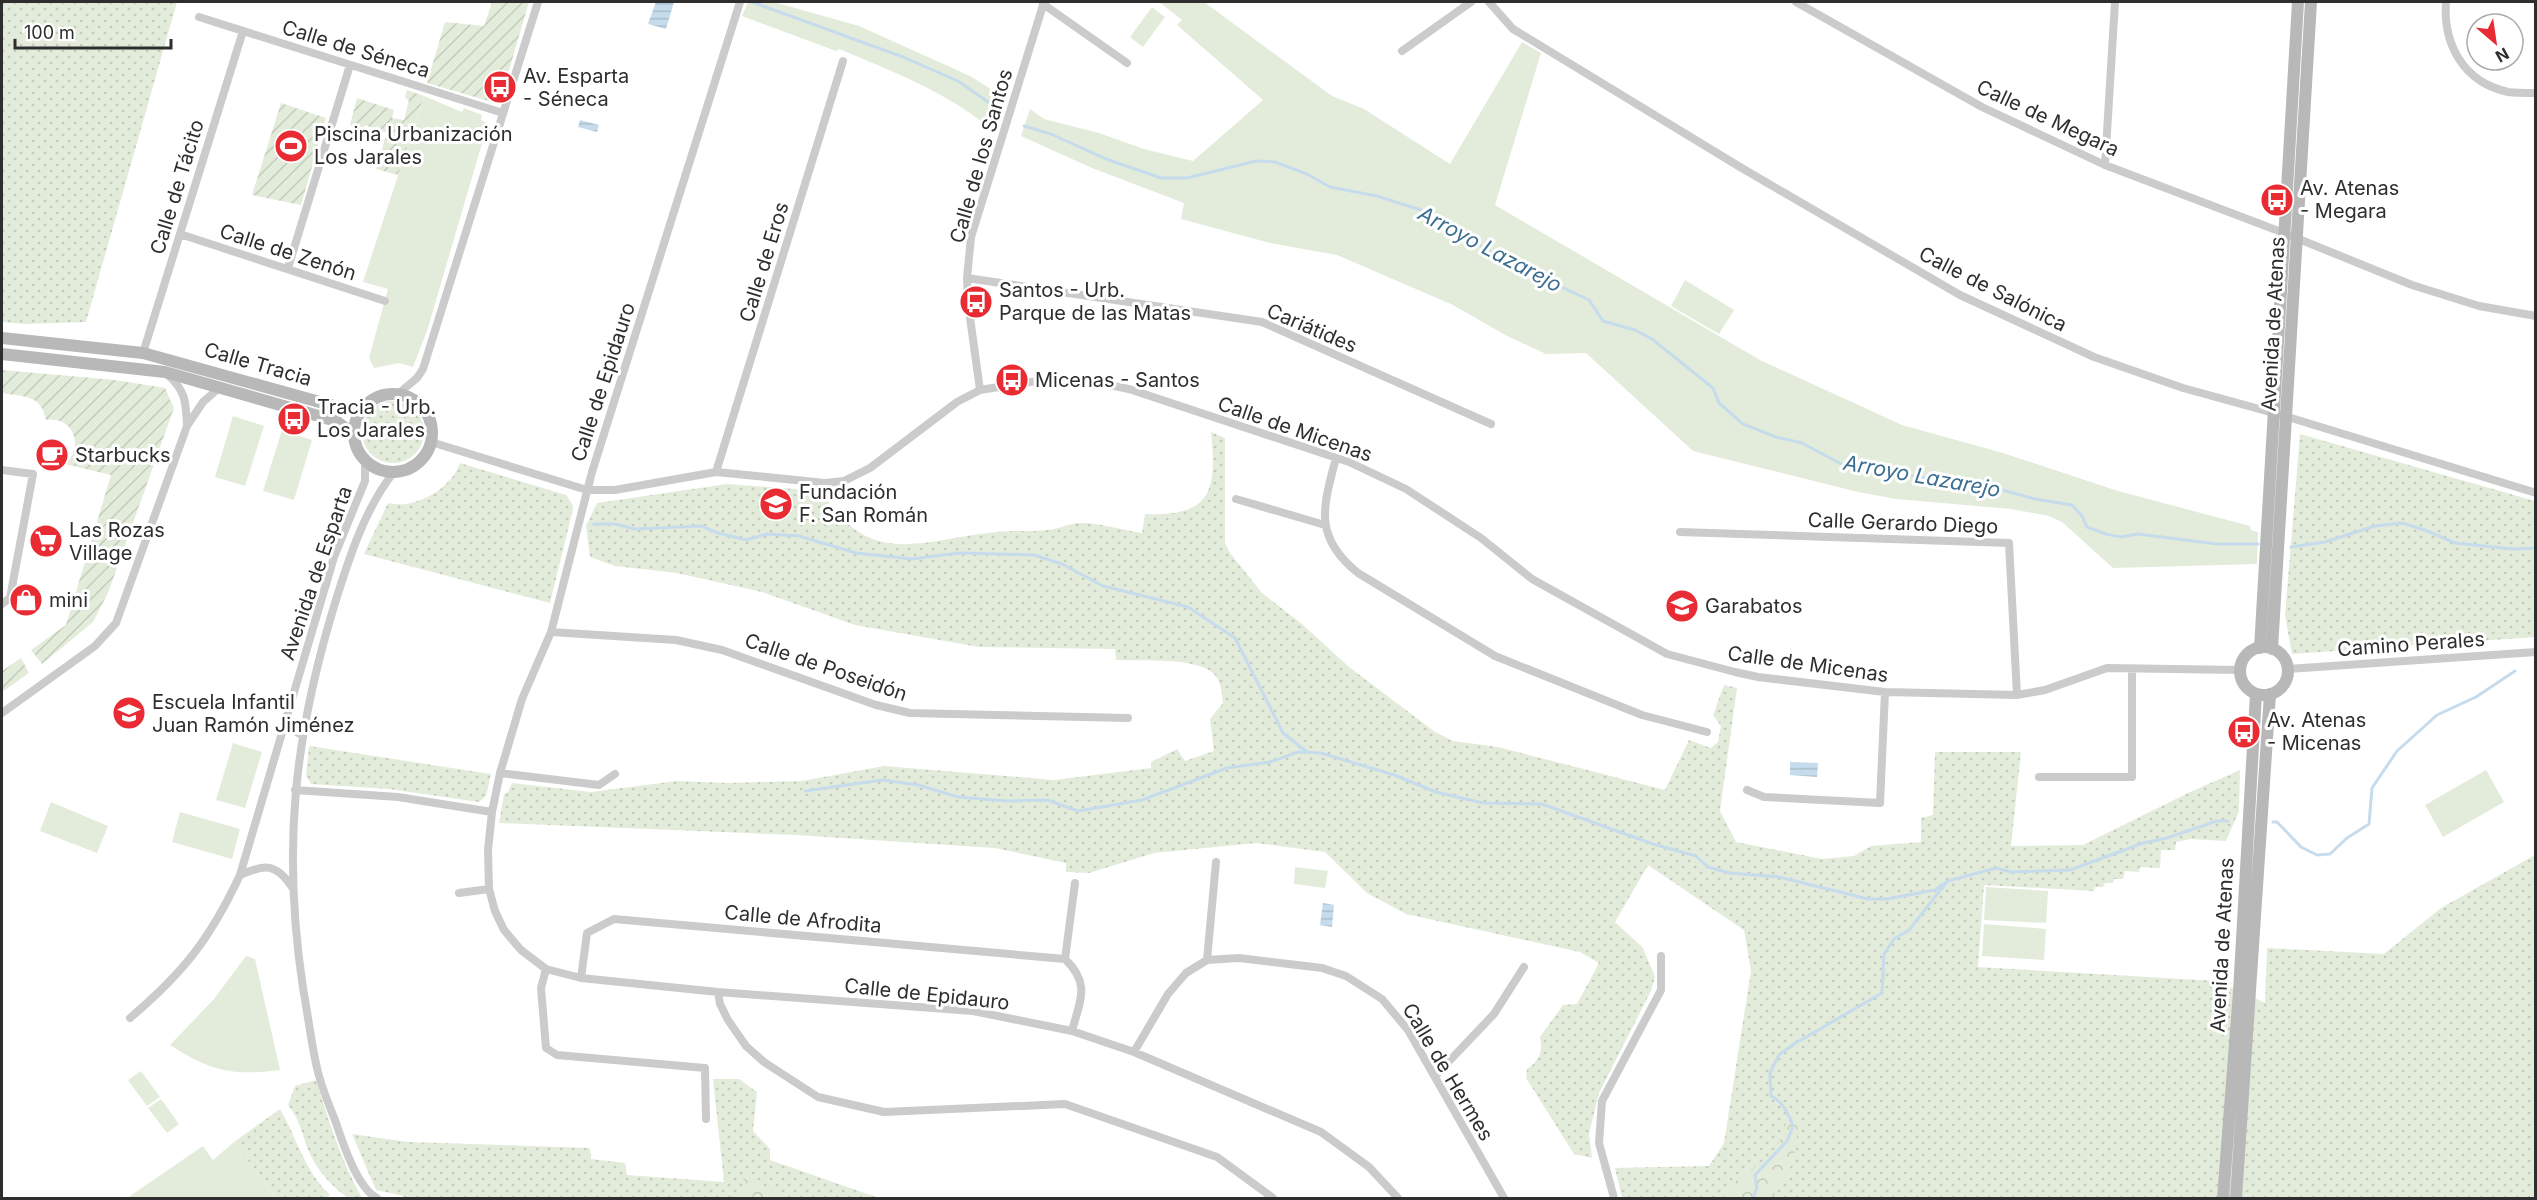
<svg xmlns="http://www.w3.org/2000/svg" width="2537" height="1200" viewBox="0 0 2537 1200" font-family="Inter,sans-serif">
<defs>
<pattern id="grass-dots" width="8" height="8" patternUnits="userSpaceOnUse" patternTransform="scale(1.5)"><rect width="8" height="8" fill="#e3ecdb"/><path d="M2 2h.1M6 6h.1" fill="none" stroke="#c3cbbc" stroke-width="1.8" stroke-linecap="round"/></pattern>
<pattern id="forest-crowns" width="20" height="18" patternUnits="userSpaceOnUse" patternTransform="scale(1.5)"><rect width="20" height="18" fill="#e3ecdb"/><path d="M2 6a3 3 0 1 1 6 0M12 15a3 3 0 1 1 6 0" fill="none" stroke="#c3cbbc"/></pattern>
<pattern id="garden-furrows" width="10" height="10" patternUnits="userSpaceOnUse" patternTransform="scale(1.5)"><rect width="10" height="10" fill="#e3ecdb"/><path d="M-1 1l2-2M0 10L10 0M9 11l2-2" fill="none" stroke="#c3cbbc"/></pattern>
<pattern id="water-rules" width="6" height="5" patternUnits="userSpaceOnUse" patternTransform="scale(1.5)"><rect width="6" height="5" fill="#c6dcec"/><path d="M0 2.5h6" fill="none" stroke="#aabdcb"/></pattern>
</defs>
<rect width="100%" height="100%" fill="#fff"/>
<path fill="url(#grass-dots)" d="M2,2H177L86,322L25,324L2,322Z
M362 432a31 31 0 1 1 62 0a31 31 0 1 1-62 0Z
M1211,432L1225,438V543L1230,553L1262,593L1302,624L1349,667L1435,732L1453,741L1498,747L1665,790L1689,740L1711,748L1718,742L1721,726L1713,715L1724,685L1737,688L1720,811L1736,842L1822,859L1854,856L1871,846L1921,842V818L1933,815L1935,752H2021L2011,846L2083,845L2186,794L2240,770L2239,811L2226,841L2191,839L2176,842L2175,850H2161L2160,868L2140,867L2139,872L2125,871L2123,879H2114L2113,883H2105L2103,887H2095L2094,891L1984,885L1978,967L2217,981L2265,1003L2267,948L2384,954L2441,908L2535,855V1198H1622L1615,1168L1709,1166L1724,1143L1751,971L1744,930L1648,865L1615,922L1643,948L1655,977L1651,991L1599,1093L1589,1134L1592,1158L1574,1154L1526,1078L1527,1069C1540,1060 1543,1052 1540,1037L1563,1005L1577,1004L1599,963L1580,952L1406,914L1367,893L1325,852L1256,843L1154,853L1089,873L1066,872V863L995,848L796,835L499,823L504,794L508,792L512,783L591,792L677,781L728,783L802,781L884,766L1054,780L1151,768V762L1177,749L1185,761L1214,751L1210,719L1223,703C1222,693 1221,680 1213,673C1195,657 1140,661 1116,660L1115,649L979,647L855,625L762,592L677,573L615,566L590,557L586,526L597,503L727,484L821,491C871,571 922,539 997,532C1014,530 1031,532 1048,530C1059,529 1072,522 1083,523C1103,524 1123,530 1142,533L1145,514C1212,517 1217,490 1211,432Z
M2300,434L2535,501V637L2292,654L2285,615Z
M460,463L566,495L573,505V509L550,603L364,554L388,503C415,510 451,489 460,463Z
M309,746L491,774L486,796L479,802L389,789L311,784L306,776Z
M713,1079H739L757,1092L753,1131L770,1149V1160L879,1198H405L403,1196L376,1190L352,1134L408,1142L590,1148L591,1159L625,1163L627,1175L724,1182Z
M316,1080C329,1122 341,1160 362,1198H348C330,1185 315,1168 307,1147C301,1130 300,1121 288,1105L295,1086Z
M280,1109C298,1140 304,1170 330,1195L326,1198H276L234,1142Z"/>
<path fill="url(#forest-crowns)" d="M1795,1117L1799,1123L1793,1163L1775,1190L1774,1198H1726L1724,1193C1746,1166 1779,1162 1786,1122Z
M744,1175L785,1198H730L742,1188Z"/>
<path fill="#e3ecdb" d="M748,2H774L859,26L970,76L1002,96L994,124L989,127C944,91 890,70 839,49L836,51L742,16Z
M1159,2H1204L1332,96L1364,109L1450,164L1522,42L1541,53L1495,205L1760,360L1902,425L2003,453L2118,491L2250,526L2251,530L2258,532L2257,564L2113,568L2062,522L2049,516L2011,509L1896,499L1858,492L1693,451L1586,353L1546,354L1507,336L1453,305L1337,255L1270,243L1181,219L1184,203L1092,168L1021,136L1030,109L1044,119L1099,133L1144,149L1193,161L1263,100L1177,25L1182,20Z
M1152,7L1165,17L1143,47L1130,37Z
M424,96L462,112L464,108L482,115L481,120L488,123L427,331L413,367L399,363L374,368L369,358L388,289L363,282Z
M1685,280L1734,310L1719,334L1671,306Z
M233,416L264,426L245,486L215,477Z
M282,430L312,440L294,500L263,491Z
M233,743L262,752L245,808L216,800Z
M2486,770L2504,802L2443,837L2425,805Z
M51,802L108,826L97,853L40,831Z
M180,812L240,829L232,859L172,842Z
M1295,867L1328,871L1325,888L1294,884Z
M1986,887L2048,891L2046,923L1984,920Z
M1984,924L2046,929L2044,960L1982,956Z
M246,956L255,959L280,1070C232,1076 210,1071 170,1045L214,999Z
M141,1071L160,1097L147,1106L128,1080Z
M161,1099L179,1124L167,1133L148,1108Z
M234,1142L276,1198H127L203,1146L213,1160Z"/>
<path fill="url(#garden-furrows)" d="M492,2H529L499,104L427,83L445,22L484,26Z
M407,90L424,96L398,175L376,169L387,133L365,125L364,128L350,125L357,98L394,110L392,118L404,120L409,100L405,98Z
M281,103L326,118L301,205L252,195Z
M2,370L115,380L165,388L174,408L108,593L93,622L42,664L31,650L66,625L111,475L65,464C85,447 73,415 46,420C41,394 24,397 2,393Z
M21,658L29,673L2,692V671Z"/>
<path fill="url(#water-rules)" d="M656,2H674L666,29L648,24Z
M580,120L599,125L597,132L578,127Z
M289,129L302,133L293,162L280,158Z
M1790,762L1818,763L1817,777L1790,775Z
M1323,903L1334,905L1332,927L1320,925Z"/>
<g fill="none" stroke-linecap="round" stroke-linejoin="round">
<path stroke="#c6dcec" stroke-width="3" d="M752,2L903,57L958,81L998,109
M1024,126L1051,134L1106,159L1161,178H1187L1256,161L1275,162L1307,174L1330,187L1377,196L1424,211L1443,228L1461,233L1499,258L1589,300L1603,321L1635,330L1652,339L1713,388L1719,403L1743,424L1776,437L1802,443L1847,467L1988,486L2035,499L2072,505L2082,516L2087,527L2106,534L2121,537L2138,534L2217,544H2258
M593,524H615L635,529L701,526L718,533L746,540L767,534L799,536L856,553L912,559L958,553L1034,555L1062,564L1103,586L1188,607L1235,638L1283,733L1307,752
M2291,547L2325,542L2375,526L2402,523L2425,530L2455,543L2513,549L2536,548
M805,791L882,780L918,785L958,797L1006,801L1047,800L1078,811L1142,800L1227,768L1270,762L1298,752L1321,753L1394,775L1436,792L1483,803L1542,804L1653,844L1696,856L1708,867L1730,873L1779,877L1868,899H1887L1935,890L1948,881L1996,868L2011,872L2070,870L2143,843L2167,838L2217,821H2228
M2273,822H2277L2301,847L2317,855L2330,854L2347,838L2369,824L2372,788L2397,751L2437,715L2476,697L2515,671
M1753,1198L1757,1188L1755,1175L1787,1141L1793,1126C1788,1113 1784,1103 1771,1096L1770,1073L1779,1055L1794,1044L1882,993L1884,954L1894,939L1909,930L1946,883"/>
<path stroke="#cbcbcb" stroke-width="8" d="M740,2L592,472L551,632L522,699L500,773L492,812L488,850L489,889L495,911L504,930L521,950L546,969L581,978L718,992L973,1011L1072,1031L1134,1052L1321,1132L1369,1167L1398,1198
M1489,2L1513,29L1740,167L1960,295L2094,357L2183,388L2288,417L2536,493
M1796,2L1982,107L2105,165L2284,233L2412,285L2479,306L2536,316
M2446,2C2443,44 2463,82 2508,92C2516,93 2527,93 2536,93
M1043,4L1127,63
M199,17L503,113
M1402,51L1471,2
M2105,165L2115,2
M180,234L385,301
M288,268L350,65
M967,278L1262,322L1491,424
M143,353L243,31
M167,374C186,391 186,402 187,426
M980,390L968,303L967,278L971,237L1044,2
M398,394L417,378L423,369L538,2
M431,442L587,490H615L716,472L825,483L844,481L870,468L957,402L980,390L1030,382L1084,380L1129,389L1349,462L1406,489L1481,538L1532,579L1667,654L1735,672L1758,677L1885,692L2017,695L2045,690L2107,668L2240,670
M1336,458C1323,507 1313,537 1358,573L1495,656L1642,715L1707,732
M2,470L33,474L10,598L2,604
M716,472L843,61
M1236,499L1325,525
M1680,532L2009,543L2017,695
M551,632L676,640L722,650L876,705L910,713L1128,718
M2288,669L2536,652
M2,713L95,646L116,623L187,426L203,402L220,387
M282,730L289,728L302,735
M500,773L599,785L615,774
M2039,777H2132V669
M295,790L398,797L492,812
M1747,790L1764,797L1880,803L1885,692
M240,875C265,864 276,863 292,887
M459,893L489,889
M1065,959L1075,883
M1207,960L1216,862
M546,969L541,988L546,1048L557,1055L705,1068L706,1119
M581,978L587,933L614,919L1065,959C1091,984 1080,1000 1072,1031
M718,992L720,1004L728,1020L746,1046L764,1062L818,1097L884,1112L1065,1104L1217,1157L1273,1198
M130,1018C184,972 210,939 240,875L334,557L365,481V460
M1134,1052L1168,994L1186,973L1207,960L1239,958L1322,968L1346,976L1382,999L1408,1030L1504,1198
M1435,1076L1494,1014L1524,967
M377,1198C357,1188 342,1141 335,1120C328,1103 321,1086 317,1068C311,1042 308,1015 303,988C282,849 294,737 335,603C349,558 365,508 394,472
M1614,1198L1599,1143L1602,1101L1661,990V956"/>
<path stroke="#b8b8b8" stroke-width="12" d="M2,338L143,353L341,408L363,409
M2,354L165,372L336,421L354,435
M354 433a39 39 0 1 1 78 0a39 39 0 1 1-78 0Z
M2240 671a24 24 0 1 1 48 0a24 24 0 1 1-48 0Z
M2260,648L2298,2
M2272,649L2311,2
M2223,1198L2239,992L2256,694
M2236,1198L2270,694"/>
</g>
<defs>
<symbol id="bus-disc" viewBox="-11 -11 22 22"><circle r="9.5" fill="#e92b33" stroke="#fff"/><path d="M-5-6H5V4H4V6H2V4H-2V6H-4V4H-5ZM-3.5-4V0h7V-4ZM-3.5 1.2v1.5H-2V1.2ZM2 1.2v1.5H3.5V1.2Z" fill="#fff"/></symbol>
<symbol id="stadium-disc" viewBox="-11 -11 22 22"><circle r="9.5" fill="#e92b33" stroke="#fff"/><path d="M0-5a6.5 5 0 1 0 0 10a6.5 5 0 1 0 0-10ZM-3.5-1.8h7v3.6h-7Z" fill="#fff"/></symbol>
<symbol id="cafe-disc" viewBox="-11 -11 22 22"><circle r="9.5" fill="#e92b33" stroke="#fff"/><path d="M-5.5-4.5H6V0H3Q3 3.5 0 3.5H-2.5Q-5.5 3.5-5.5 0ZM3-3.2v2h1.7v-2ZM-6 4.5H4V6H-6Z" fill="#fff"/></symbol>
<symbol id="school-disc" viewBox="-11 -11 22 22"><circle r="9.5" fill="#e92b33" stroke="#fff"/><path d="M0-5L7-2L0 1L-7-2ZM-4 1L0 2.5L4 1V4Q0 6-4 4Z" fill="#fff"/></symbol>
<symbol id="supermarket-disc" viewBox="-11 -11 22 22"><circle r="9.5" fill="#e92b33" stroke="#fff"/><path d="M-6-5.5h2.5l.6 2H6L4.5 2H-2.5L-4.4-4H-6ZM-1.5 3.2a1.3 1.3 0 1 0 .1 0ZM3 3.2a1.3 1.3 0 1 0 .1 0Z" fill="#fff"/></symbol>
<symbol id="shop-disc" viewBox="-11 -11 22 22"><circle r="9.5" fill="#e92b33" stroke="#fff"/><path d="M-5-2.5h2.3a2.7 3.5 0 0 1 5.4 0H5L5.5 6h-11ZM-1.5-2.5h3a1.5 2.3 0 0 0-3 0Z" fill="#fff"/></symbol>
</defs>
<g fill-rule="evenodd">
<use href="#bus-disc" x="481" y="68" width="38" height="38"/>
<use href="#stadium-disc" x="272" y="127" width="38" height="38"/>
<use href="#bus-disc" x="2258" y="181" width="38" height="38"/>
<use href="#bus-disc" x="957" y="283" width="38" height="38"/>
<use href="#bus-disc" x="993" y="361" width="38" height="38"/>
<use href="#bus-disc" x="275" y="400" width="38" height="38"/>
<use href="#cafe-disc" x="33" y="436" width="38" height="38"/>
<use href="#school-disc" x="757" y="485" width="38" height="38"/>
<use href="#supermarket-disc" x="27" y="522" width="38" height="38"/>
<use href="#shop-disc" x="7" y="581" width="38" height="38"/>
<use href="#school-disc" x="1663" y="587" width="38" height="38"/>
<use href="#school-disc" x="110" y="694" width="38" height="38"/>
<use href="#bus-disc" x="2225" y="713" width="38" height="38"/>
</g>
<g text-anchor="middle" dominant-baseline="central" stroke-width="6" stroke-linejoin="round" paint-order="stroke">
<g font-size="20" fill="#2e2e2e" stroke="#fff">
<text transform="translate(356 49) rotate(17)">Calle de Séneca</text>
<text transform="translate(2048 118) rotate(25)">Calle de Megara</text>
<text transform="translate(981 156) rotate(-74)">Calle de los Santos</text>
<text transform="translate(177 187) rotate(-73)">Calle de Tácito</text>
<text transform="translate(288 252) rotate(18)">Calle de Zenón</text>
<text transform="translate(764 262) rotate(-73)">Calle de Eros</text>
<text transform="translate(1993 289) rotate(27)">Calle de Salónica</text>
<text transform="translate(2273 324) rotate(-87)">Avenida de Atenas</text>
<text transform="translate(1312 328) rotate(23)">Cariátides</text>
<text transform="translate(258 364) rotate(16)">Calle Tracia</text>
<text transform="translate(603 382) rotate(-72)">Calle de Epidauro</text>
<text transform="translate(1295 429) rotate(19)">Calle de Micenas</text>
<text transform="translate(1903 523) rotate(2)">Calle Gerardo Diego</text>
<text transform="translate(316 573) rotate(-71)">Avenida de Esparta</text>
<text transform="translate(2411 644) rotate(-4)">Camino Perales</text>
<text transform="translate(1808 664) rotate(8)">Calle de Micenas</text>
<text transform="translate(826 667) rotate(19)">Calle de Poseidón</text>
<text transform="translate(803 919) rotate(5)">Calle de Afrodita</text>
<text transform="translate(2222 945) rotate(-87)">Avenida de Atenas</text>
<text transform="translate(927 994) rotate(6)">Calle de Epidauro</text>
<text transform="translate(1448 1072) rotate(59)">Calle de Hermes</text>
</g>
<g font-size="20" fill="#2e2e2e" stroke="#fff" text-anchor="start">
<text x="523" y="76">Av. Esparta<tspan x="523" dy="23">- Séneca</tspan></text>
<text x="314" y="134">Piscina Urbanización<tspan x="314" dy="23">Los Jarales</tspan></text>
<text x="2300" y="188">Av. Atenas<tspan x="2300" dy="23">- Megara</tspan></text>
<text x="999" y="290">Santos - Urb.<tspan x="999" dy="23">Parque de las Matas</tspan></text>
<text x="1035" y="380">Micenas - Santos</text>
<text x="317" y="407">Tracia - Urb.<tspan x="317" dy="23">Los Jarales</tspan></text>
<text x="75" y="455">Starbucks</text>
<text x="799" y="492">Fundación<tspan x="799" dy="23">F. San Román</tspan></text>
<text x="69" y="530">Las Rozas<tspan x="69" dy="23">Village</tspan></text>
<text x="49" y="600">mini</text>
<text x="1705" y="606">Garabatos</text>
<text x="152" y="702">Escuela Infantil<tspan x="152" dy="23">Juan Ramón Jiménez</tspan></text>
<text x="2267" y="720">Av. Atenas<tspan x="2267" dy="23">- Micenas</tspan></text>
</g>
<g font-size="21" font-style="italic" fill="#3a6d91" stroke="#fff">
<text transform="translate(1490 249) rotate(28)">Arroyo Lazarejo</text>
<text transform="translate(1922 476) rotate(10)">Arroyo Lazarejo</text>
</g>
</g>
<rect width="2537" height="1200" fill="none" stroke="#2e2e2e" stroke-width="6"/>
<g transform="translate(2495 42) rotate(151)"><circle r="28" fill="#ffffff" stroke="#ababab" stroke-width="1.5"/>
<path d="M0-4.5L10 22L0 15L-10 22Z" fill="#e92b33"/>
<text y="-9" font-size="16" font-weight="bold" text-anchor="middle" fill="#2e2e2e">N</text>
</g>
<path d="M15 39v9h156v-9" fill="none" stroke="#2e2e2e" stroke-width="3"/>
<text x="24" y="39" font-size="18" fill="#2e2e2e" stroke="#ffffff" stroke-width="4.5" paint-order="stroke">100 m</text>
</svg>
